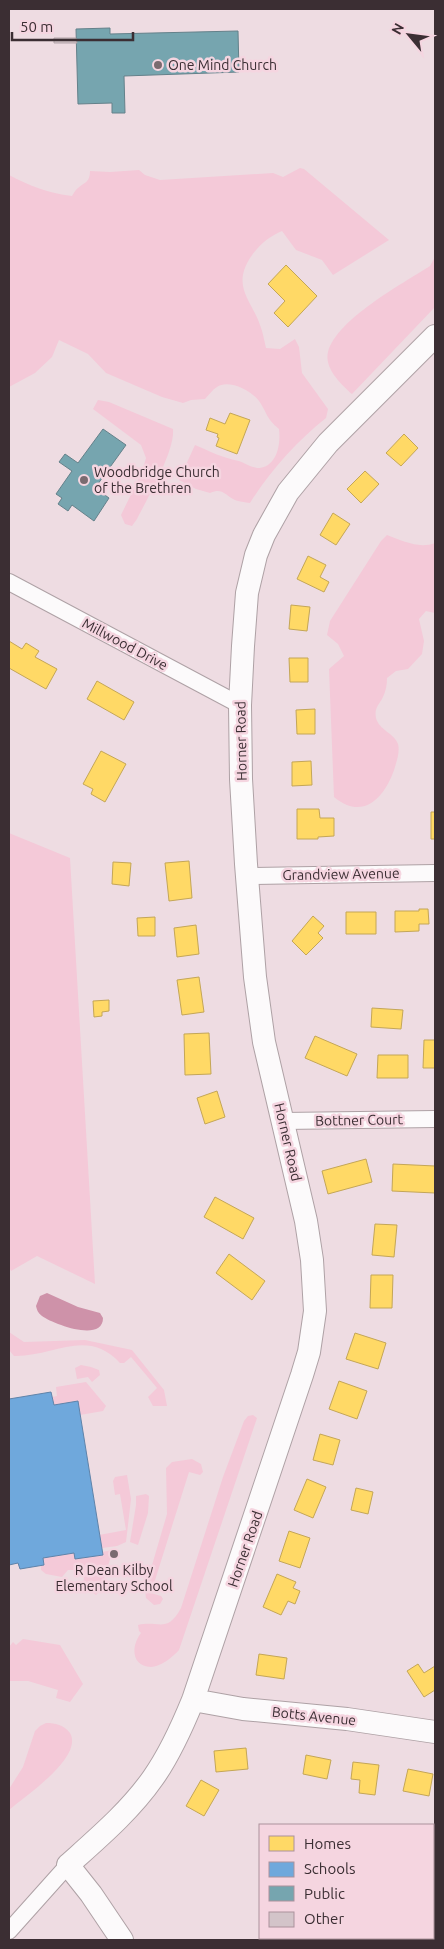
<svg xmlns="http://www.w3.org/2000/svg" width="444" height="1949" viewBox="0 0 444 1949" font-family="Ubuntu,sans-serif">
<rect width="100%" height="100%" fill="#eedce2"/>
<path fill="#f4c9d8" d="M300,168L304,169L389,240L333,275L322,260L296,250L282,231C268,237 259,245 250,258C232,287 251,299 260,325C263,332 264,340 266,348L280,349L295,339L299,347L302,373L328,409L326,418C297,441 270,471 250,503C245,502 238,502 233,499C223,493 222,488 210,493L196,489L179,480L195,445C209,451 223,458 239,461C245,463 250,467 257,468C277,468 281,444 279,429C265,417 268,414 259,401C251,390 228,379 217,387C212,390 209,395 205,399L191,400L183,403L162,397L106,373L88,354L59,340L52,357L35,373L9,387V175C30,186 48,193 72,196C74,193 75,190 78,188C85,182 90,182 90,171L110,172L139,170L145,175L160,180L273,173L283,177Z
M435,257V307L352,394C341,384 324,368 328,352C337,319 402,284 430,266Z
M98,400L109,402L173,429C175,451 148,497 137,519L132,526L125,524L121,515L142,472L146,458L141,445L93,409Z
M387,535C403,541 419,549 435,543V613L426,611L419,619L424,641L422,654L408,669L396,671L387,678C387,684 386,691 383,697C379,705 374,708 376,718C379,730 394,733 398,744C400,751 397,760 395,767C386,796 364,822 334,797L329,669L344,656L338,644L327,635L330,621L381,541Z
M9,833L70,858L95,1284L37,1256L11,1271L9,1267Z
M9,1332L24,1342L85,1340L132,1350L164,1390L167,1406H153L148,1397L157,1388L131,1357L124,1363H120C87,1327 53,1357 14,1356L9,1350Z
M81,1365L91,1367L99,1370L100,1375L92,1382L88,1377L77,1379L75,1368Z
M86,1382L106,1406L103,1411L80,1415L54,1405L52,1397L57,1396L56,1387Z
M253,1415L257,1418L179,1650C173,1657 160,1667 151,1667C131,1666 131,1646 141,1633L139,1631L138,1625C159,1620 167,1634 181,1608L223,1477L244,1421L248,1416Z
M192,1459L201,1464L203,1472L200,1475L189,1472L151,1593L161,1596L163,1599L160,1604L154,1605L146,1598L145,1589L167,1514L166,1468L172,1462Z
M127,1475L131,1499L126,1542L117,1546L102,1548L99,1535L126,1530L120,1494L115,1495L113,1481L115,1477Z
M146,1494L149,1496L148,1513L138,1545L130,1542L136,1505V1496Z
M113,1550L100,1591L96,1595L83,1585L84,1577L79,1570H68L62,1577L46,1574L41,1570V1566L44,1565L43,1558L74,1553L76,1559L102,1555V1552Z
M23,1639L60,1645L83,1684L70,1702L56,1698L58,1690L28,1681H9V1647L13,1642L16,1645Z
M46,1723C55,1723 64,1725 70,1733C84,1757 24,1797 9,1810V1789L23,1767L35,1731L40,1726Z"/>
<path fill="#ce92a9" d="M47,1293L78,1307L100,1313L103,1318C103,1343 53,1324 42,1316C38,1313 37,1310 36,1306L40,1296Z"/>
<path fill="#ffd966" stroke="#c4a657" d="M286,265L317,296L288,327L274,313L285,301L268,284Z
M230,413L250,420L237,454L216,446L219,438L217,437L218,434L206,430L210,418L225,424Z
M404,434L418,448L401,466L386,453Z
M365,471L379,484L361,503L347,489Z
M333,513L350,524L336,545L320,535Z
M308,556L326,565L320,577L329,582L324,592L297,579Z
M291,605L310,607L307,631L289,629Z
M9,641L22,649L26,643L39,651L35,657L57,669L46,689L9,668Z
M289,658H308V682H290Z
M97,681L134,702L124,720L87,699Z
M315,709V734H297L296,710Z
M101,751L126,764L105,802L91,794L93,789L83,784Z
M311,761L312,785L292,786V762Z
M297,809H319L320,818H334V836L318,837V839H297Z
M431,812H435V839H431Z
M189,861L192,898L169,901L165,863Z
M113,862L131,863L129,886L112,884Z
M419,909H428L429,924H419V931L395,932V911H419Z
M346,912H376V934H346Z
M313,916L324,926L318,933L323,938L306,955L292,941Z
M155,917V936H138L137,918Z
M196,925L199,954L177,957L174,928Z
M199,977L204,1012L182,1015L177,980Z
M109,1000V1011L102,1012V1016L94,1017L93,1001Z
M372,1008L403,1010L401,1029L371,1027Z
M209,1033L211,1074L185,1075L184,1034Z
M315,1036L357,1054L347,1076L305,1058Z
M424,1040H435V1068H423Z
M378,1055H408V1078H377Z
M217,1091L225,1117L205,1124L197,1098Z
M366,1159L372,1182L328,1194L322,1171Z
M393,1164L435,1166V1193L392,1191Z
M215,1197L254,1218L243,1239L204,1217Z
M375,1224L397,1225L394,1257L372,1255Z
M229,1254L265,1281L252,1300L216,1273Z
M371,1275H393L392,1308H370Z
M355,1333L386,1343L378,1369L346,1359Z
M339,1381L367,1391L357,1419L329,1409Z
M320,1434L340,1440L333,1465L313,1460Z
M307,1479L326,1487L313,1518L294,1510Z
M356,1488L373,1492L368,1514L351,1510Z
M289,1531L310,1538L300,1568L279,1561Z
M277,1574L296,1582L293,1588L300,1591L295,1604L288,1601L281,1615L263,1607Z
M259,1654L287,1658L284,1679L256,1675Z
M418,1664L424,1673L435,1666V1690L424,1697L407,1671Z
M246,1748L248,1769L216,1772L214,1751Z
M306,1755L331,1760L327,1779L303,1774Z
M353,1762L379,1765L375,1795L359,1793L360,1780L351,1779Z
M408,1769L433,1774L429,1796L403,1791Z
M201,1780L219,1790L204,1816L186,1806Z"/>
<path fill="#6fa8dc" stroke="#5f83a9" d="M51,1392L54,1405L78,1401L103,1555L75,1559L74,1553L43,1558L44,1565L20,1569L18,1563L9,1565V1399Z"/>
<path fill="#76a5af" stroke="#64818a" d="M110,28V34L238,31L239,72L124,76L125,113H112V103L78,104L76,29Z
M103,429L126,445L95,488L109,498L94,521L72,505L68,511L58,504L62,498L56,494L72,471L59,462L65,454L78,463Z"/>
<path fill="#d3c4c9" stroke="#b2a4a9" d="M54,38H76L77,43H54Z"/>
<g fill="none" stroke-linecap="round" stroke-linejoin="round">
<defs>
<path id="street" d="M9,582L240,705
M247,876L435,873
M283,1121L435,1119
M433,1887L435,1888
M9,1931L68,1865
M287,1940L290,1938"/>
<path id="secondary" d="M193,1700L243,1709L347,1719L435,1732
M122,1940L91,1894L68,1865C98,1838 130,1811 153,1778C170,1754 182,1727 193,1700L302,1375L309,1352L315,1311L312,1260L306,1221L264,1042L255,977L246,864L241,779L240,705L243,646L247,593L256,555L264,535L288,492L328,443L435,336"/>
</defs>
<use href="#street" stroke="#aea1a5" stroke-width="18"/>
<use href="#secondary" stroke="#aea1a5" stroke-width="24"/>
<use href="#street" stroke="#fcfafb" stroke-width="16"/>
<use href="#secondary" stroke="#fcfafb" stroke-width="22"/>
</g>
<g fill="#7a6b70" stroke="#f5d5e0" stroke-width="2">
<circle cx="158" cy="65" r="5"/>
<circle cx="84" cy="480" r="5"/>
<circle cx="114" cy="1554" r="5"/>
</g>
<g text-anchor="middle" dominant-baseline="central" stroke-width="5" stroke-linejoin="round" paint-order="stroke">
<g font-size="14" fill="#3b2e33" stroke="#f5d5e0" text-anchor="start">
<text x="168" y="65">One Mind Church</text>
<text x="94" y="472">Woodbridge Church<tspan x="94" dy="16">of the Brethren</tspan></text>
<text x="114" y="1570" text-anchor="middle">R Dean Kilby<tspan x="114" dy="16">Elementary School</tspan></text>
</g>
<g font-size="14" fill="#3b2e33" stroke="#f5d5e0">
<text transform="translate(125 644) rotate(28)">Millwood Drive</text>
<text transform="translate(241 741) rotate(-91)">Horner Road</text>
<text transform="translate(341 874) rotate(-1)">Grandview Avenue</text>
<text transform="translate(359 1120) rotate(-1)">Bottner Court</text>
<text transform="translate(288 1142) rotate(77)">Horner Road</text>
<text transform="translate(245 1549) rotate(-71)">Horner Road</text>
<text transform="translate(314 1716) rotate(6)">Botts Avenue</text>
</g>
</g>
<rect width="444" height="1949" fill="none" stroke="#3b2e33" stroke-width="20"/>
<rect x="259" y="1824" width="175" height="115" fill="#f5d5e0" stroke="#ab929b"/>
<rect x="269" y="1836" width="25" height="15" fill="#ffd966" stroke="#ab929b"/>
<text x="304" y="1849" font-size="15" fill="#3b2e33">Homes</text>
<rect x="269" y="1862" width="25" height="15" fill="#6fa8dc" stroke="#ab929b"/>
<text x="304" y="1874" font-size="15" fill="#3b2e33">Schools</text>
<rect x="269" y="1886" width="25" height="15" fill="#76a5af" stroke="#ab929b"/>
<text x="304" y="1899" font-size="15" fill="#3b2e33">Public</text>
<rect x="269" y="1912" width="25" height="15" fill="#d3c4c9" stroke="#ab929b"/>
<text x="304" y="1924" font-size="15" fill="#3b2e33">Other</text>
<g transform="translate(409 35) rotate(299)" stroke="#f5d5e0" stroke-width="4" paint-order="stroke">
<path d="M0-4L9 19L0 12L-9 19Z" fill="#3b2e33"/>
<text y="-8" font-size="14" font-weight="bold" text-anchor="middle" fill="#3b2e33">N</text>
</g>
<path d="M12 32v8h121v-8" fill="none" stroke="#3b2e33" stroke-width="2.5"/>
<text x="20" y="32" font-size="15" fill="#3b2e33" stroke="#f5d5e0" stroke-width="4" paint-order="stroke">50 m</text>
</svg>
